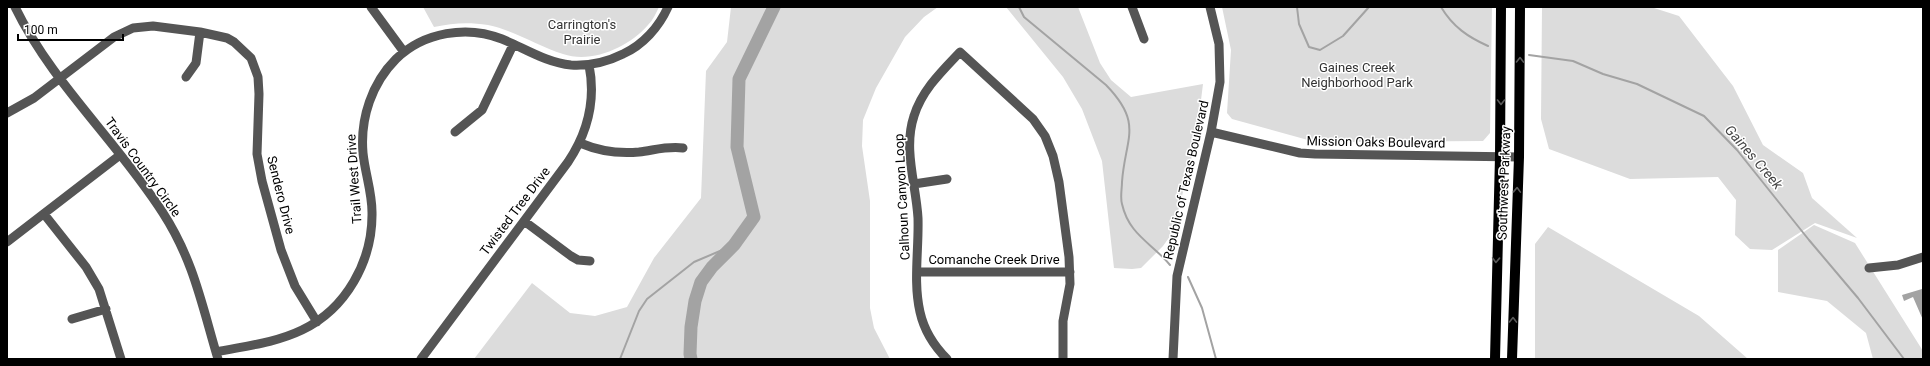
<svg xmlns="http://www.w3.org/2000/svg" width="1930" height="366" viewBox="0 0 1930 366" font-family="Roboto,sans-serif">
<rect width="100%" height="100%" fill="#fff"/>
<path fill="#dcdcdc" d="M423,7H659C656,13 653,20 648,25C629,47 592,64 563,54C538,46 513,30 488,25C468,22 453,23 434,27Z
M731,7H938L924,17L905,37L876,88L863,120L862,146L870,201V308L874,328L890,359H474L532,283L570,313L595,316L627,307L654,258L701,198L706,71L727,42Z
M1006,7H1078L1100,63L1111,80L1131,97L1203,84L1196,140L1173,232L1163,246L1141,268L1132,269L1114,268L1102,161L1082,109L1063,77Z
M1222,7H1492L1490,133L1483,141L1334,142L1308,140L1232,119L1227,113L1231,50Z
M1542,7L1654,8L1679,16L1733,86L1763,145L1803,173L1812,198L1857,238L1815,223L1772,250L1750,249L1735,235L1736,200L1718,177L1630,179L1549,149L1541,119Z
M1814,225L1855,243L1923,351V359H1873L1866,333L1827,301L1778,292V250Z
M1548,227L1699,316L1748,359H1535V244Z"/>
<path fill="#a3a3a3" d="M1922,289L1923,291V320L1913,297L1904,301L1902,295Z"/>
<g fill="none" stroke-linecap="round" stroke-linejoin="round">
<path stroke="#a3a3a3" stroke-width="2" d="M1019,7L1024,17L1106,85C1144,124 1125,138 1122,182C1122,189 1120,197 1122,204C1129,235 1152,243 1170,265
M1297,7L1299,24L1309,47L1320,50L1343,36L1369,7
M1441,7C1453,27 1468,37 1488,46
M1529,55L1573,61L1603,74L1637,84L1704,116L1737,150L1809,240L1858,298L1904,359
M1188,277L1202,308L1216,359
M620,359L639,311L647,299L694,262L734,245"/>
<path stroke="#a3a3a3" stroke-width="13" d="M691,359L690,354L691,327L695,301L701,282L712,267L734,245L754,217L737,147L739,79L774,7"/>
<path stroke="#555" stroke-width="9" d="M15,7C52,83 117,141 163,213C194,261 202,306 218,359
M371,7L404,52
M1132,7L1144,39
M186,77L196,63L200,32
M7,113L34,98L114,37L133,28L153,26L200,32L227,38L234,42L251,58L258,77L259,94L257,154L262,181L281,250L295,286L317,322
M455,132L482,110L513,45
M1211,132L1300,153L1315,154L1519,157
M580,143C599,151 619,154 639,152C655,150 667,146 683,148
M914,184L947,179
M44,214L86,267L99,289L121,359
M524,221L571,256L578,260L590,261
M7,242L120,155
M1869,268L1898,265L1923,257
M918,272H1070
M72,319L106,309
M216,352C245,346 275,343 302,330C346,309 373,261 372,212C372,192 365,173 363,153C360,118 372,83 396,59C424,32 467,25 502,39C524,48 547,63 571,65C589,66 607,62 623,54C643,45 659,27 668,7
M421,359L568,162C588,132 596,100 589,65
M947,359C934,346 924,330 920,312C913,282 919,249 918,218C916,184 903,149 914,116C922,90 942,71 960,52L1033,119L1045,136L1053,156L1059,182L1069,257L1070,284L1063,321V359
M1173,359L1177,276L1211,132L1220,82L1219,44L1210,7"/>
<path stroke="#000" stroke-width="10" d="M1495,359L1500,156L1501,7
M1512,359L1519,157L1520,7"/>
</g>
<defs><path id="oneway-chevron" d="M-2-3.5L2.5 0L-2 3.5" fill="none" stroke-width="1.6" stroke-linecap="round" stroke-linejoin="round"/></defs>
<g stroke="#595959">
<use href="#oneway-chevron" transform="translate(1520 60) rotate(-89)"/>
<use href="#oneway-chevron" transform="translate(1501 102) rotate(90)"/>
<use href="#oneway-chevron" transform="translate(1517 190) rotate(-88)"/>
<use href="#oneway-chevron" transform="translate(1496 260) rotate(92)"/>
<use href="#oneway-chevron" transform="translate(1513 320) rotate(-89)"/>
</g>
<g text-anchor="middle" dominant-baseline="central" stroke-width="3" stroke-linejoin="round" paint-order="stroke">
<g font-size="13" fill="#333" stroke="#fff">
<text x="582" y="24">Carrington's<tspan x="582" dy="15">Prairie</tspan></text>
<text x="1357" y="67">Gaines Creek<tspan x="1357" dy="15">Neighborhood Park</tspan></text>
</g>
<g font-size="13" fill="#000" stroke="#fff">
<text transform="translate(1376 142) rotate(1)">Mission Oaks Boulevard</text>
<text transform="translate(143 167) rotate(54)">Travis Country Circle</text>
<text transform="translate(354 179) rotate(-94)">Trail West Drive</text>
<text transform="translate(1186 180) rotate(-77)">Republic of Texas Boulevard</text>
<text transform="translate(1504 183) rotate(-88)">Southwest Parkway</text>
<text transform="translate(281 195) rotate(76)">Sendero Drive</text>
<text transform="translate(902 197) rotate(-93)">Calhoun Canyon Loop</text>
<text transform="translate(515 211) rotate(-53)">Twisted Tree Drive</text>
<text x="994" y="259">Comanche Creek Drive</text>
</g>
<g font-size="14" font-style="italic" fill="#444" stroke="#fff">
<text transform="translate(1754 157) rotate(49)">Gaines Creek</text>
</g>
</g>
<rect width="1930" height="366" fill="none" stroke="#000000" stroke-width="16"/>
<path d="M18 34v6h105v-6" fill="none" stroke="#000000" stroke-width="2"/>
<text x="24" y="34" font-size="12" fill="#000000" stroke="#ffffff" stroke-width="3" paint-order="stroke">100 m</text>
</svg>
